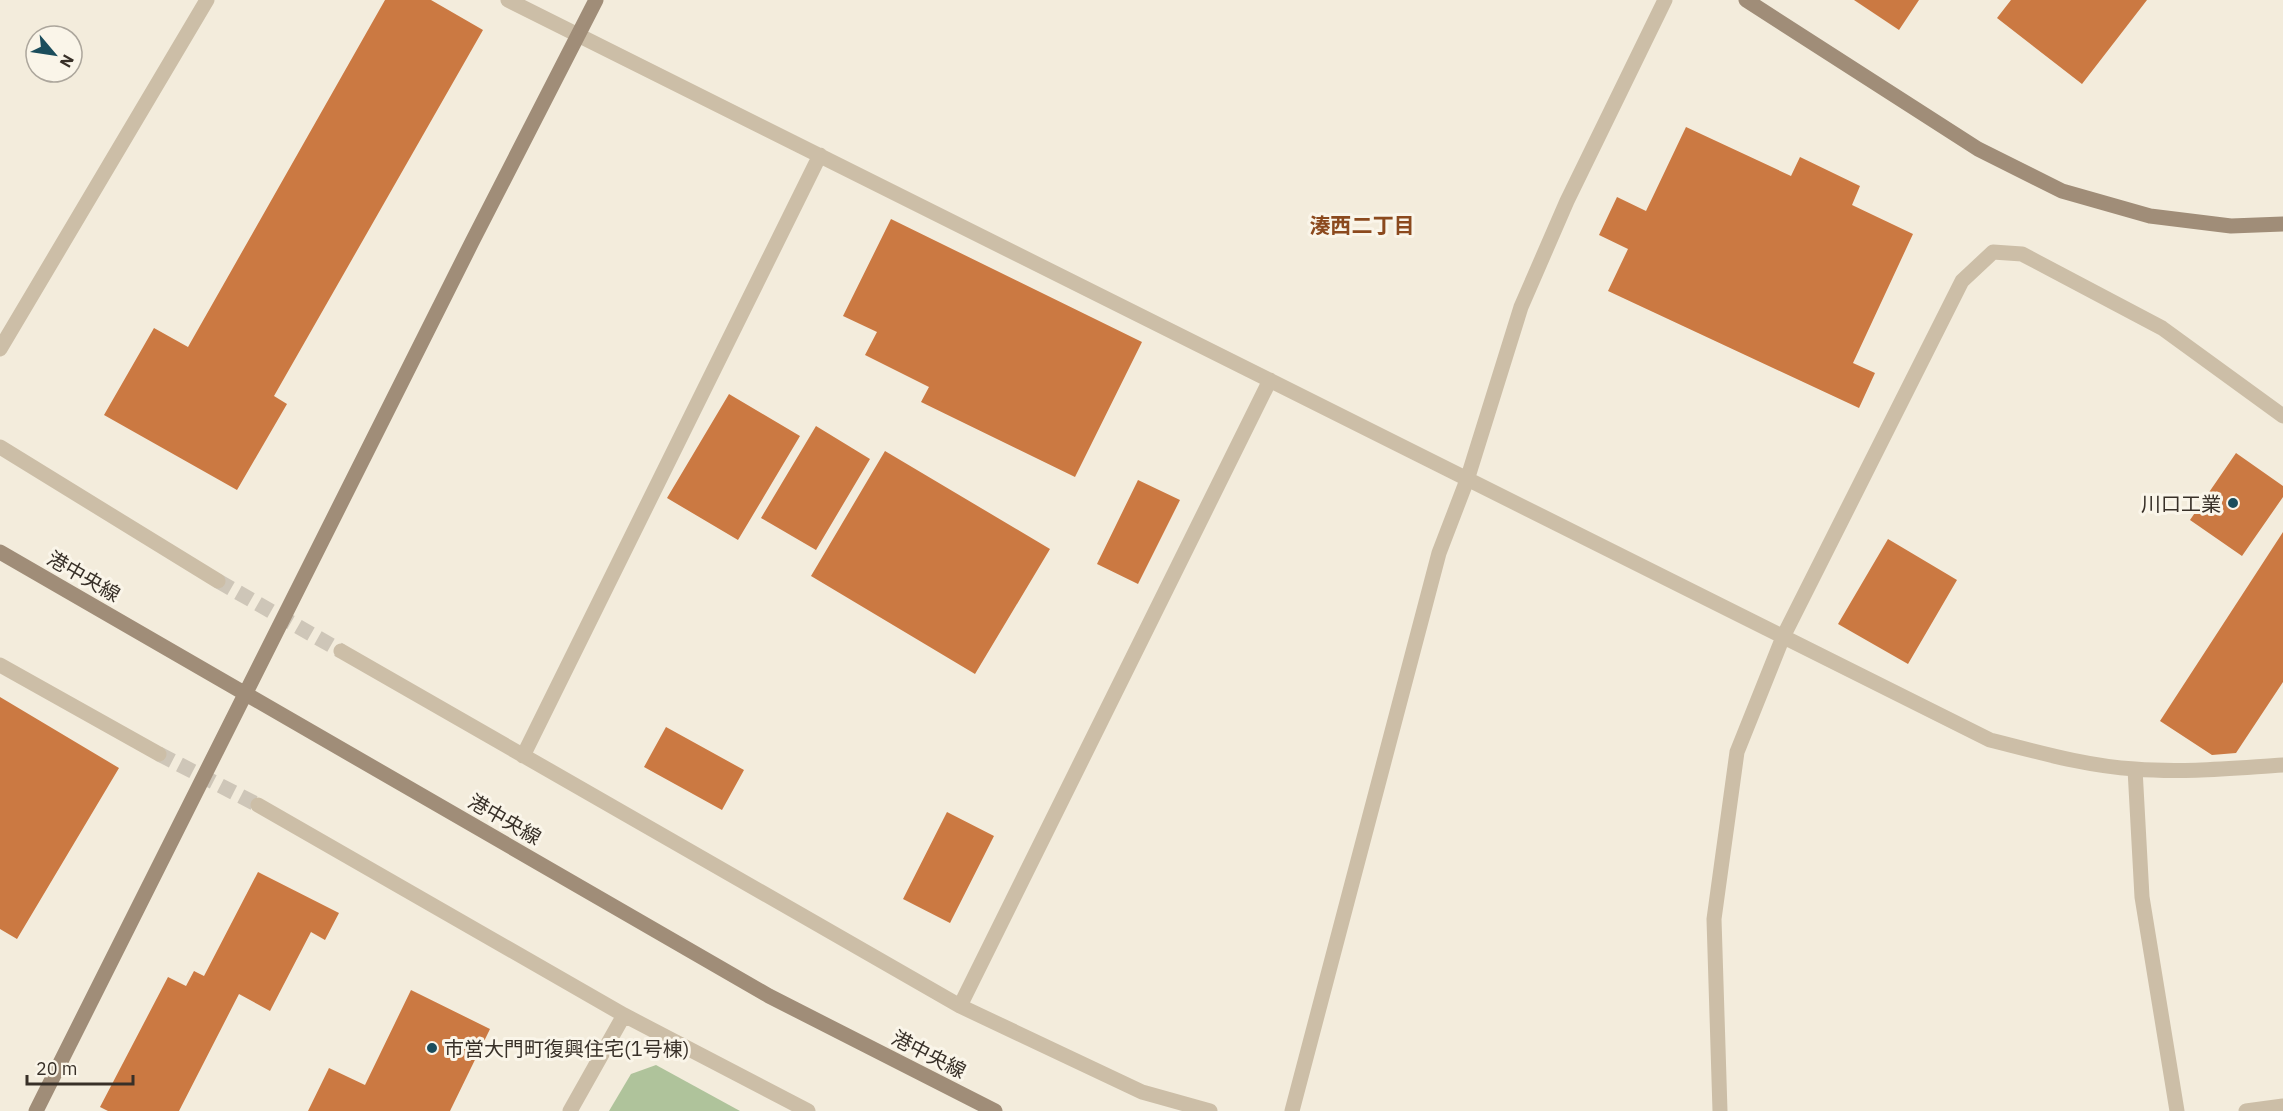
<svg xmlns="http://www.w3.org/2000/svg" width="2283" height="1111" viewBox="0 0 2283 1111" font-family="'IBM Plex Sans','Noto Sans JP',sans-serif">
<rect width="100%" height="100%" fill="#f3ecdc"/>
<path fill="#afc39b" d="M656,1065L740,1111H609L631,1074Z"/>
<path fill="#cb7942" d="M385,0H431L483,30L274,396L287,404L237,490L104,415L154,328L188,347Z
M1854,0H1919L1899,30Z
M2011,0H2147L2082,84L1997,18Z
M1686,127L1791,176L1800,157L1860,186L1852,205L1913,234L1853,363L1875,373L1859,408L1608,291L1628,249L1599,235L1617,197L1646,211Z
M891,219L1142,342L1075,477L921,402L929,387L865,355L877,332L843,316Z
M729,394L800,436L738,540L667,498Z
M816,426L870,459L816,550L761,518Z
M885,451L1050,549L975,674L811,576Z
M2236,453L2283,486V497L2242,556L2190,520Z
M1138,480L1180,500L1138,584L1097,564Z
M2283,532V682L2236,753L2212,755L2160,721Z
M1888,539L1957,580L1908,664L1838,624Z
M0,697L119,768L17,939L0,929Z
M666,727L744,770L722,810L644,767Z
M947,812L994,836L950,923L903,899Z
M258,872L339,913L325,940L311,932L270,1011L239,994L179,1111H108L100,1107L168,977L186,986L194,971L204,976Z
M411,990L490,1029L450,1111H308L329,1068L365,1085Z"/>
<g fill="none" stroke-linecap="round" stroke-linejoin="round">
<path stroke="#cec6b8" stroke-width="15" stroke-dasharray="15 8" stroke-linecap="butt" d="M218,581L341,651
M159,754L258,805"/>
<path stroke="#ccbea7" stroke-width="15" d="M508,0L1990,740C2038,752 2086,766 2135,769C2184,773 2234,768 2283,765
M0,349L207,0
M0,447L218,581
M341,651L960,1006L1142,1092L1210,1111
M0,665L159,754
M523,756L820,155
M2135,769L2142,897L2177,1111
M258,805L624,1015L808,1111
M960,1006L1270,380
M570,1111L624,1015
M1292,1111L1439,553L1467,480L1521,307L1567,201L1665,0
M1720,1111L1714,919L1737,752L1783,637L1962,281L1993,252L2022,254L2162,328L2283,416
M2246,1111L2283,1106"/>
<path stroke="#a08d78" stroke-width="15" d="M1746,0L1978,149L2062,191L2150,216L2231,226L2283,224
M0,552L769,996L995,1111
M36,1111L472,242L596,0"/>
</g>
<g fill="#1b4d5c" stroke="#faf5e9" stroke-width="2">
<circle cx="2233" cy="503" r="6"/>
<circle cx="432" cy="1048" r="6"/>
</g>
<g text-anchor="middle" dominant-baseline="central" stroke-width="6" stroke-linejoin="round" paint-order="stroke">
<g font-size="20" fill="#383028" stroke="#faf5e9" text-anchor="end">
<text x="2221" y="503">川口工業</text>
<text x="444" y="1048" text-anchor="start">市営大門町復興住宅(1号棟)</text>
</g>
<g font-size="20" fill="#383028" stroke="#faf5e9">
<text transform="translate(84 576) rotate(30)">港中央線</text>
<text transform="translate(505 819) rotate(30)">港中央線</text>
<text transform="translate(929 1054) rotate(27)">港中央線</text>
</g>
<g font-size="21" font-weight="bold" fill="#8b491d" stroke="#faf5e9">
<text x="1362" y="225">湊西二丁目</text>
</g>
</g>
<g transform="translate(54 54) rotate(119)"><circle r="28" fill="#faf5e9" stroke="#aca69c" stroke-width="1.5"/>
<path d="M0-4.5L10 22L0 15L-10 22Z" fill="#1b4d5c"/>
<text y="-9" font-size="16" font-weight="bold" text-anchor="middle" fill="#383028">N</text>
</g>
<path d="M27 1075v9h106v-9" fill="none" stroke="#383028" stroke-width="3"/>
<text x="36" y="1075" font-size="18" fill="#383028" stroke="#faf5e9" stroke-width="4.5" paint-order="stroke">20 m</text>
</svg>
